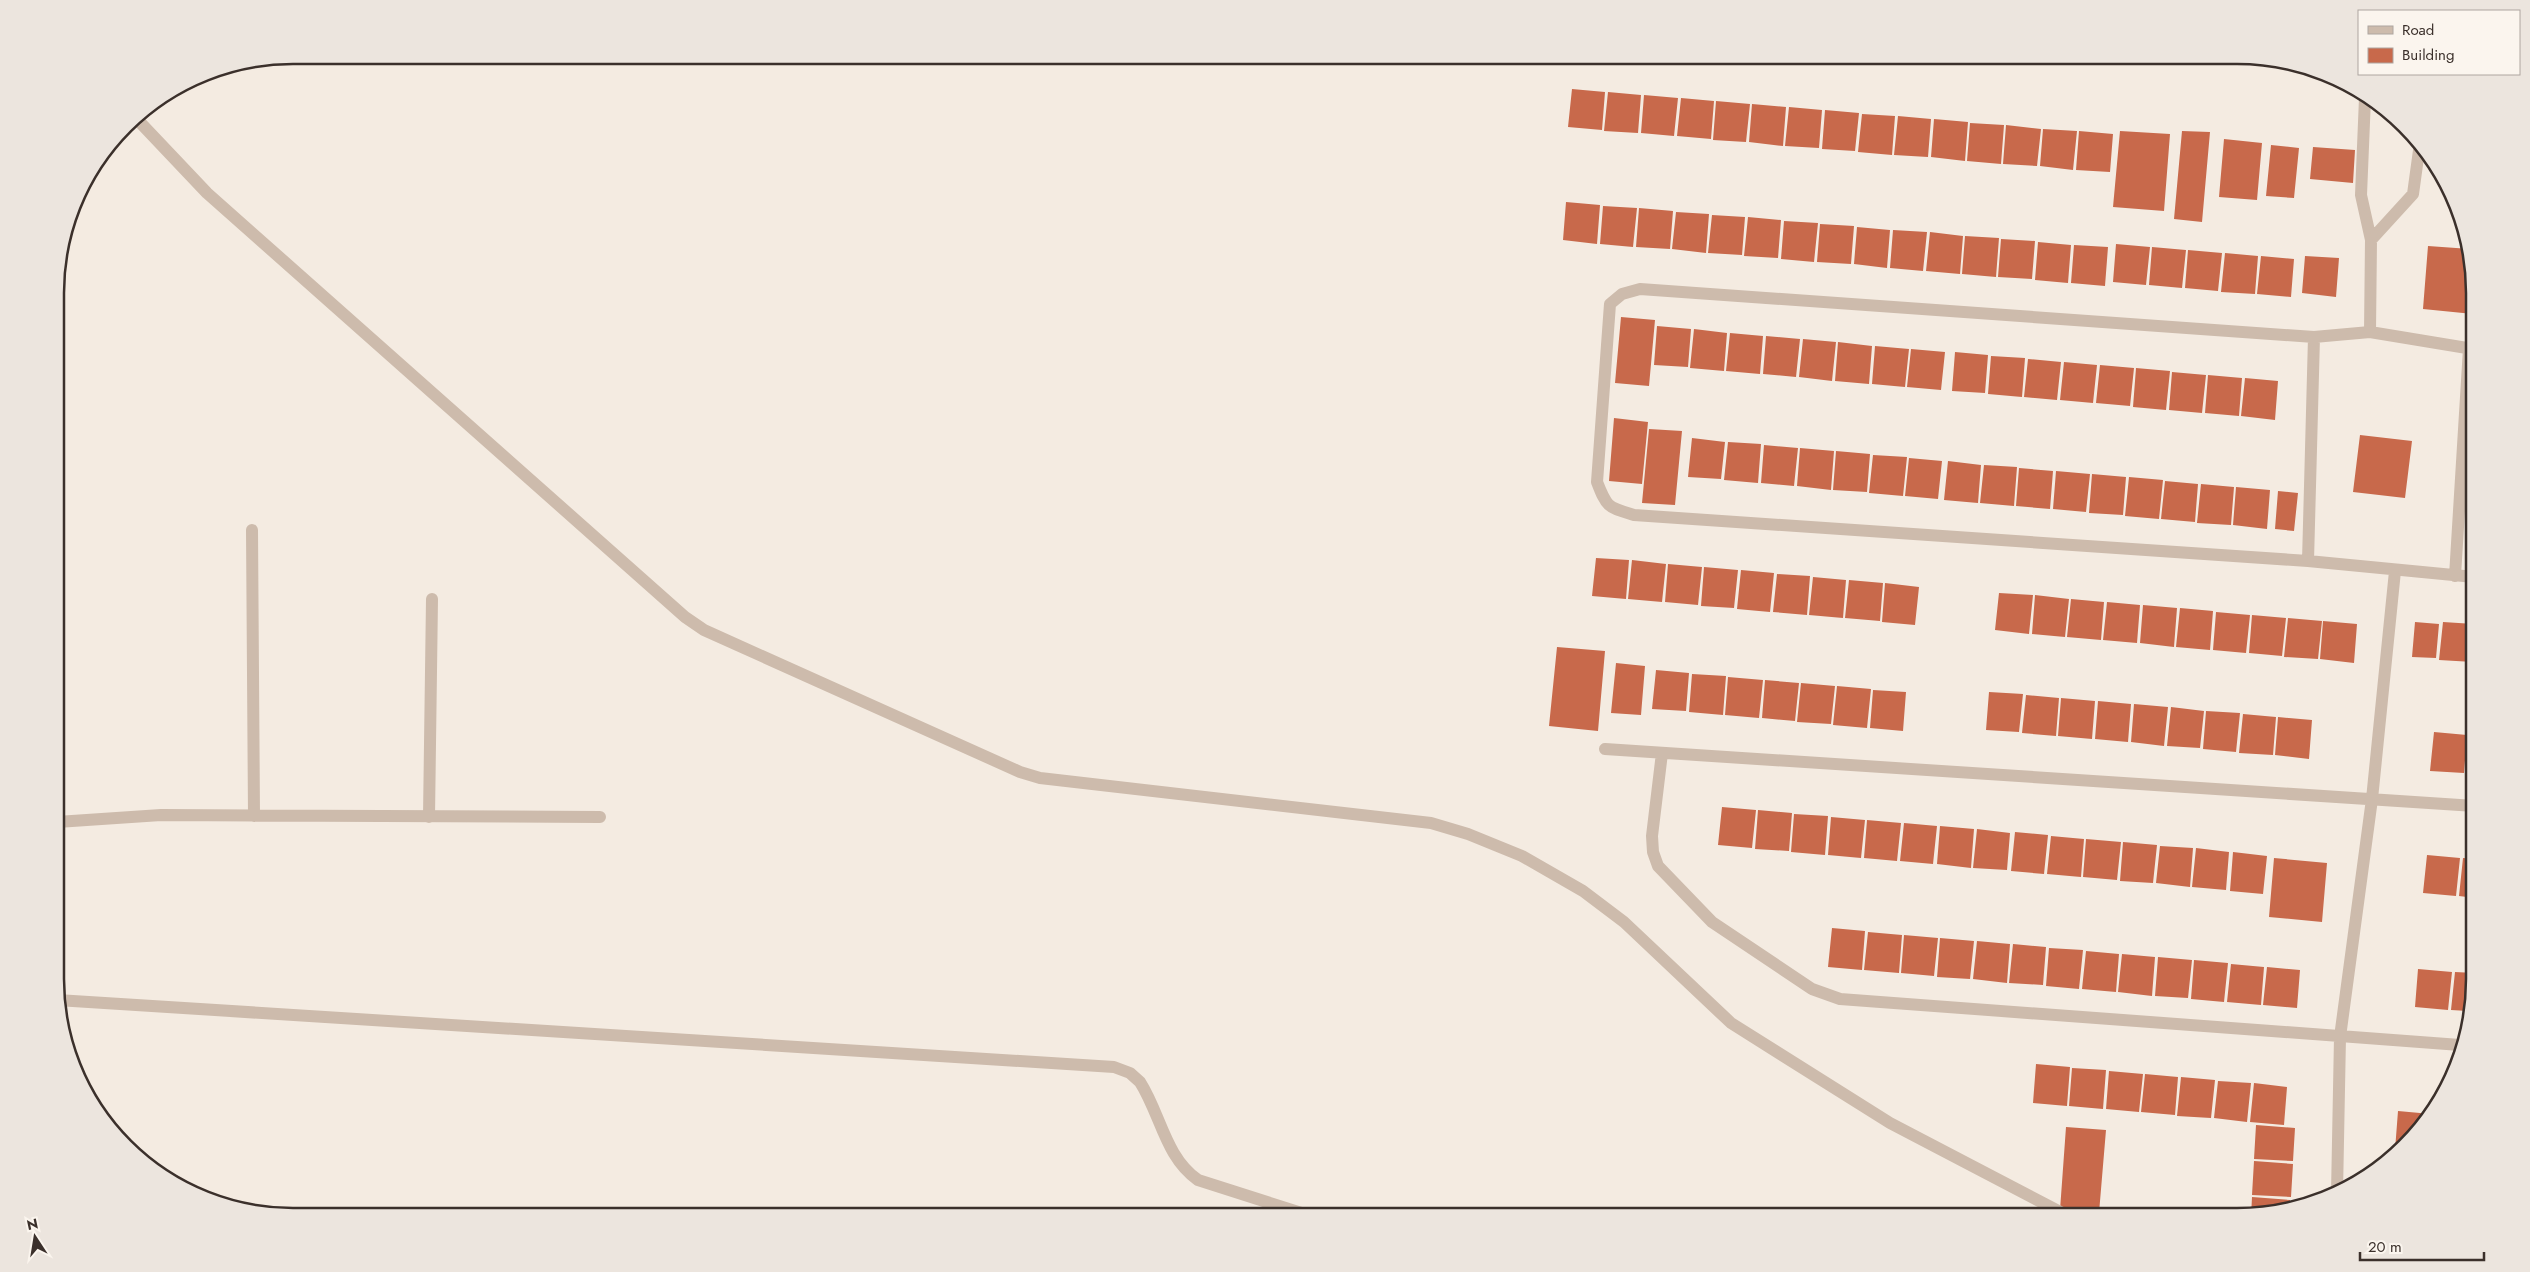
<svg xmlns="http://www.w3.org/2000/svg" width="2530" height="1272" viewBox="0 0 2530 1272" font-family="Jost,sans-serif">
<rect width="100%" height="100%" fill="#f4ebe1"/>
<path fill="#c8694b" d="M1572,89L1605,92L1602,130L1568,127Z
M1608,92L1641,95L1638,133L1604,131Z
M1644,95L1678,98L1674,136L1641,133Z
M1681,98L1714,101L1711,139L1677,136Z
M1716,101L1750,104L1746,142L1713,140Z
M1752,104L1786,107L1783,146L1749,142Z
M1789,107L1822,110L1819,148L1785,146Z
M1825,110L1859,113L1855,151L1822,149Z
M1862,114L1895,116L1892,155L1858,152Z
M1898,116L1931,119L1928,157L1894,155Z
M1934,119L1968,122L1965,161L1931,157Z
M1970,123L2004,125L2001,164L1967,161Z
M2006,125L2041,129L2037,166L2003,164Z
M2043,129L2077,131L2073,170L2040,166Z
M2079,131L2113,134L2110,172L2076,170Z
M2120,131L2170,134L2164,211L2113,207Z
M2182,131L2210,132L2202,222L2174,219Z
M2224,139L2262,143L2257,200L2219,197Z
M2271,145L2299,148L2294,198L2266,196Z
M2313,147L2355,150L2353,183L2310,179Z
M1566,202L1600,205L1597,244L1563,240Z
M1603,206L1637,208L1633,247L1600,244Z
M1639,208L1673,211L1670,249L1636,247Z
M1676,212L1709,214L1706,253L1672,249Z
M1712,215L1745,217L1742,255L1708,253Z
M1748,217L1781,220L1778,258L1744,256Z
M1784,221L1818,223L1814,262L1781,259Z
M1820,224L1854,226L1851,264L1817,262Z
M1857,227L1890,230L1887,268L1854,264Z
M1893,230L1927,232L1923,271L1890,268Z
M1930,232L1963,236L1960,274L1926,271Z
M1965,236L1999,238L1996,277L1962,274Z
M2001,239L2035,241L2032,279L1998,277Z
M2038,242L2071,245L2068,283L2035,280Z
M2116,244L2150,247L2146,285L2113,282Z
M2074,245L2108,247L2105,286L2071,283Z
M2428,246L2470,249L2473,262V314L2423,309Z
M2152,247L2186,250L2182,288L2149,285Z
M2188,250L2222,253L2218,291L2185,288Z
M2225,253L2258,256L2255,294L2221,292Z
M2261,256L2294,259L2291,297L2257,294Z
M2305,256L2339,258L2336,297L2302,293Z
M1621,317L1655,320L1649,386L1615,383Z
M1657,326L1691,329L1688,367L1654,365Z
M1694,329L1727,333L1724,371L1690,368Z
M1730,333L1763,336L1760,374L1726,371Z
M1766,336L1800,339L1796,377L1763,374Z
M1803,339L1836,342L1832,381L1799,377Z
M1838,342L1872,346L1869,384L1835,381Z
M1875,346L1909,349L1905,387L1872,384Z
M1911,349L1945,352L1941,390L1907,387Z
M1955,352L1988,355L1985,393L1952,391Z
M1991,356L2025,358L2022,397L1988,394Z
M2028,359L2061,362L2057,400L2024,397Z
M2064,362L2097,365L2093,403L2060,400Z
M2100,365L2134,368L2130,406L2096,403Z
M2136,368L2170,371L2166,410L2133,407Z
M2172,372L2206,375L2202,413L2169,410Z
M2208,375L2242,378L2239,416L2205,413Z
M2245,378L2278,381L2275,420L2241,416Z
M1614,418L1648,422L1642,484L1609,481Z
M1649,429L1682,431L1675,505L1642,503Z
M2360,435L2412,441L2405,498L2353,492Z
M1692,438L1725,442L1721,479L1688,477Z
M1728,442L1761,444L1758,483L1724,480Z
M1764,445L1798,448L1794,486L1761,483Z
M1800,448L1834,451L1831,490L1797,486Z
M1836,451L1870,454L1867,492L1833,490Z
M1873,455L1907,457L1903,496L1869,493Z
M1909,458L1942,461L1938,499L1905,496Z
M1948,461L1981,465L1978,503L1944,500Z
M1984,465L2017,467L2014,506L1980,503Z
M2019,468L2053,471L2050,509L2016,506Z
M2056,471L2090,474L2086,512L2053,509Z
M2092,474L2126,477L2123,515L2089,513Z
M2129,477L2163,480L2159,519L2125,516Z
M2165,481L2198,484L2195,522L2161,519Z
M2201,484L2234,487L2231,525L2197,523Z
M2236,487L2270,490L2267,529L2233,525Z
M2278,491L2298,493L2294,531L2275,529Z
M1596,558L1629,560L1626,599L1592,596Z
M1632,560L1666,564L1662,602L1628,599Z
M1668,564L1702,567L1698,605L1665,602Z
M1704,567L1738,570L1734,608L1701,606Z
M1741,570L1774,573L1770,612L1737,609Z
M1777,574L1810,576L1807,615L1773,612Z
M1813,577L1846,580L1843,618L1809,615Z
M1849,580L1883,583L1880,621L1845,618Z
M1885,583L1919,587L1915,625L1882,622Z
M1999,593L2033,595L2029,634L1995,630Z
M2035,595L2069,599L2065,637L2032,634Z
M2071,599L2104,602L2101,640L2067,637Z
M2107,602L2140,605L2137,643L2103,640Z
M2143,605L2177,608L2174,647L2140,643Z
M2180,608L2213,611L2210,650L2176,647Z
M2216,612L2250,615L2246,653L2213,650Z
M2252,615L2286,618L2282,656L2249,653Z
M2288,618L2322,621L2318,659L2284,657Z
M2323,621L2357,624L2354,663L2320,659Z
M2415,622L2439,624L2436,658L2412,657Z
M2443,622L2474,624L2473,662L2439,660Z
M1557,647L1605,651L1598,731L1549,726Z
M1616,663L1645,666L1641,715L1611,713Z
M1656,670L1689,673L1686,711L1652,709Z
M1692,674L1726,676L1723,715L1689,712Z
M1728,677L1763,680L1759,718L1725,715Z
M1765,680L1799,683L1795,721L1762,718Z
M1801,683L1835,686L1831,724L1797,722Z
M1837,686L1871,689L1867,728L1833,725Z
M1873,690L1906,692L1903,731L1870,728Z
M1989,692L2023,694L2019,732L1986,730Z
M2026,695L2059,698L2056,736L2022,733Z
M2061,698L2095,701L2092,739L2058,736Z
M2098,701L2131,704L2128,742L2095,739Z
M2134,704L2168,707L2164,746L2131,742Z
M2171,707L2204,711L2200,748L2167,746Z
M2206,711L2240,713L2236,752L2203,749Z
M2243,714L2276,717L2273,755L2239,753Z
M2278,717L2312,720L2309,759L2275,755Z
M2434,732L2467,735L2464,773L2430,771Z
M2470,735H2474V774L2467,773Z
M1722,807L1756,810L1752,848L1718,845Z
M1758,810L1792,813L1789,851L1755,849Z
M1794,814L1828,816L1825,855L1791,852Z
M1831,817L1865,820L1861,858L1828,855Z
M1867,820L1901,823L1897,861L1864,858Z
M1904,823L1937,826L1933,864L1900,861Z
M1940,826L1974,829L1971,868L1937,864Z
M1977,829L2010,833L2007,870L1973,868Z
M2015,832L2048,835L2044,874L2011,871Z
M2051,836L2084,839L2081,877L2047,874Z
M2086,839L2121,842L2117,880L2083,877Z
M2123,842L2157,845L2153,883L2120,881Z
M2160,846L2193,848L2190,887L2156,883Z
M2196,848L2229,852L2226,890L2192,887Z
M2233,852L2267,856L2263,894L2230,891Z
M2427,855L2460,858L2456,896L2423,893Z
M2274,858L2327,863L2322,922L2269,917Z
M2463,858L2475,859V898L2459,896Z
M1832,928L1865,931L1862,970L1828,967Z
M1868,932L1902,935L1899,973L1864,970Z
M1904,935L1938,938L1934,976L1901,973Z
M1940,938L1974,941L1970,979L1937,977Z
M1977,941L2010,944L2007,983L1973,979Z
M2013,944L2046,947L2043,985L2009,983Z
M2049,948L2083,950L2079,989L2046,986Z
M2086,951L2119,954L2116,992L2082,989Z
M2122,954L2155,957L2152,996L2118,992Z
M2158,957L2192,960L2188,998L2155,996Z
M2194,960L2228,963L2224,1002L2191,999Z
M2231,964L2264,967L2261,1005L2227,1002Z
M2267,967L2300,970L2297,1008L2263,1005Z
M2418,969L2452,972L2448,1010L2415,1007Z
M2455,972L2475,973L2468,1011L2451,1010Z
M2036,1064L2070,1067L2067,1106L2033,1103Z
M2072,1068L2106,1070L2103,1109L2069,1106Z
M2109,1071L2143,1074L2139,1112L2106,1109Z
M2145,1074L2178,1077L2175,1115L2141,1112Z
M2181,1077L2215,1080L2211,1118L2177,1116Z
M2218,1081L2251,1083L2247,1122L2214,1118Z
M2254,1083L2287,1087L2284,1125L2250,1122Z
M2398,1111L2431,1114L2416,1136L2400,1150H2395Z
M2256,1125L2295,1128L2293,1161L2254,1159Z
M2066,1127L2106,1130L2099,1213L2060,1210Z
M2254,1161L2293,1164L2291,1197L2252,1195Z
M2252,1197L2290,1200V1209L2251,1217Z"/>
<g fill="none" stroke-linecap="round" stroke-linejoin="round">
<path stroke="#cdbbac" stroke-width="12" d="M2365,98L2361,195L2371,240L2370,332
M134,116L207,193L685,617L704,630L1020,772L1040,778L1431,823L1468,834L1522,856L1583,891L1624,922L1731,1023L1890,1123L2070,1217
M2371,240L2413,194L2420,143
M2473,349L2370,332L2314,337L1640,289L1622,294L1610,304L1597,482C1607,508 1608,507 1634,515L2308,561L2474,577
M252,530L254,816
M2308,561L2314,337
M2455,576L2469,348
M1605,749L2475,806
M1662,753L1652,836L1653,852L1658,866L1712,922L1812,989L1840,999L2460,1045
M429,817L432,599
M57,822L161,815L600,817
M57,1000L1114,1067L1130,1073L1140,1082C1161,1115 1165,1157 1198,1180L1314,1217
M2337,1193L2340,1037L2372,799L2395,571"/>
</g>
<path d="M0 0H2530V1272H0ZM293 64H2237A229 229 0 0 1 2466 293V979A229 229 0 0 1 2237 1208H293A229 229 0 0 1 64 979V293A229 229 0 0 1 293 64Z" fill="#ece5de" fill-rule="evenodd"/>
<path fill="none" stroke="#3b302b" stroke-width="2.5" d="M293 64H2237A229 229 0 0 1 2466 293V979A229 229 0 0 1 2237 1208H293A229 229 0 0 1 64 979V293A229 229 0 0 1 293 64Z"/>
<rect x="2358" y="10" width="162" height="65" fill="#fbf5ee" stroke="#aea6a0"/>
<rect x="2368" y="26" width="25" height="8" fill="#cdbbac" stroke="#aea6a0"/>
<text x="2402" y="35" font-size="15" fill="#3b302b">Road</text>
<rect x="2368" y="48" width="25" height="15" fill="#c8694b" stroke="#aea6a0"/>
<text x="2402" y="60" font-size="15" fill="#3b302b">Building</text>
<g transform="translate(35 1237) rotate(348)" stroke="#fbf5ee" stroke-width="4" paint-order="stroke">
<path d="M0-4L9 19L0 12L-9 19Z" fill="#3b302b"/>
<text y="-8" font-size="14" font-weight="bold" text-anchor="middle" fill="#3b302b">N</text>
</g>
<path d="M2360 1252v8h124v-8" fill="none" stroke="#3b302b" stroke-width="2.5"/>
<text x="2368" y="1252" font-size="15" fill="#3b302b" stroke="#fbf5ee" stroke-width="4" paint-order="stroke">20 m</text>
</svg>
